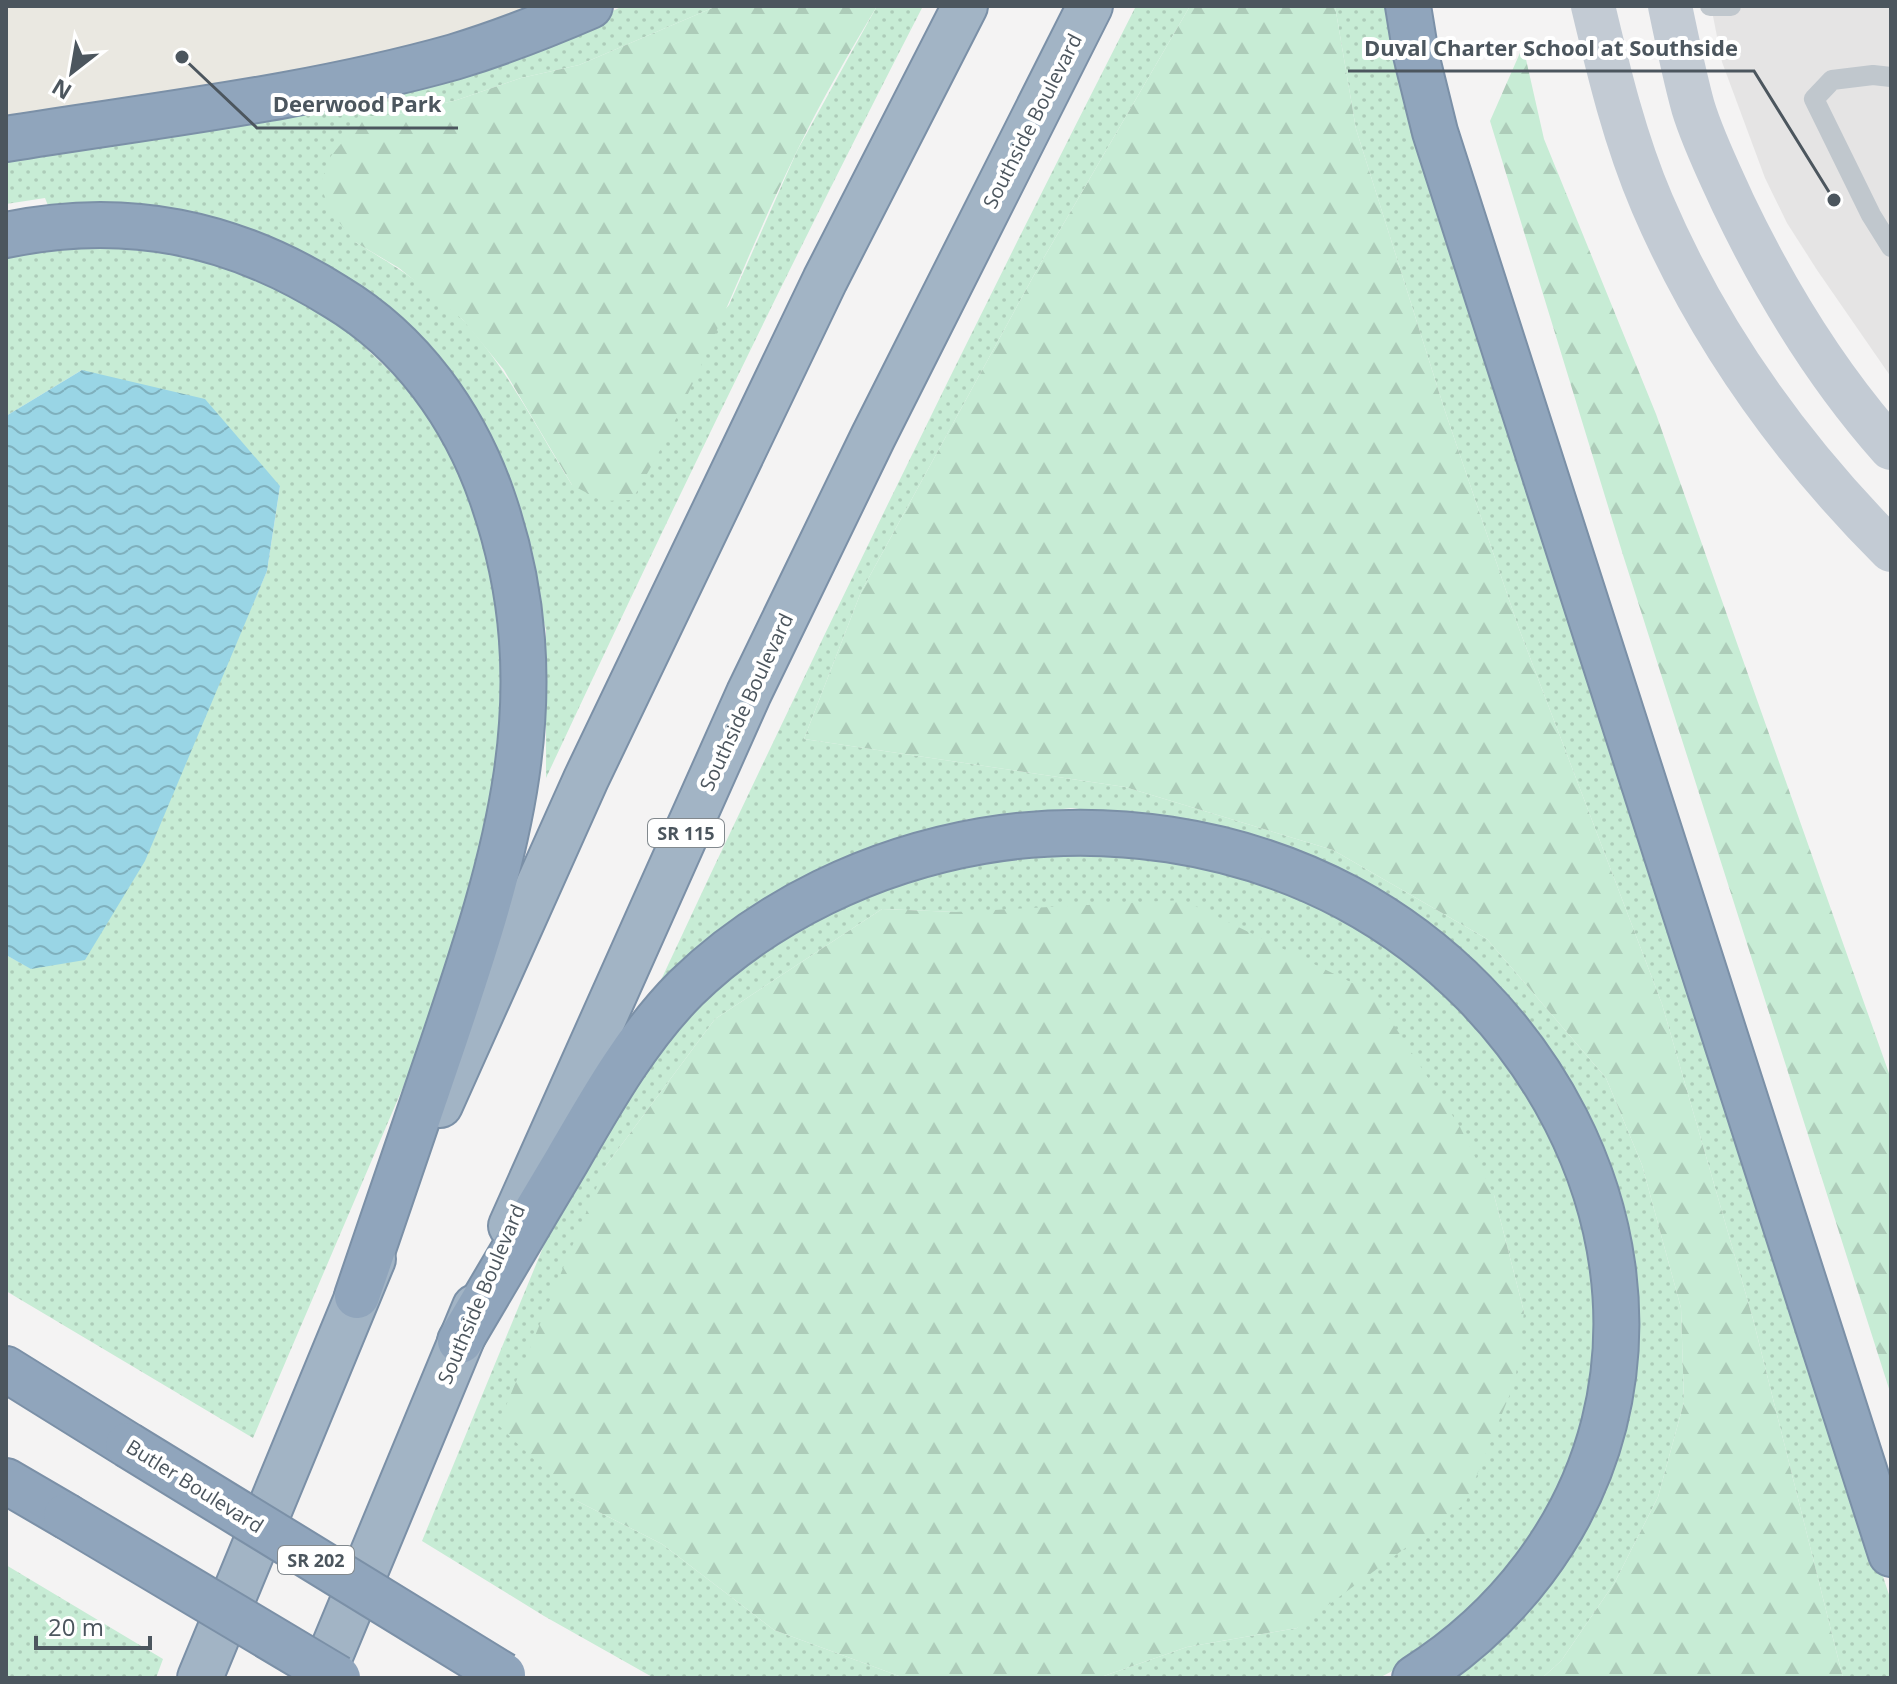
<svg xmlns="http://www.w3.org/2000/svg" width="1897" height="1684" viewBox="0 0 1897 1684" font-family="'Open Sans',sans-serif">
<defs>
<pattern id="grass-dots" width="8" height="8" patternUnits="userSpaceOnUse" patternTransform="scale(2)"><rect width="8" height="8" fill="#c7ecd5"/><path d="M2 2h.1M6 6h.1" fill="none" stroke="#adccb9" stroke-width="1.8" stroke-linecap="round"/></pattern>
<pattern id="forest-firs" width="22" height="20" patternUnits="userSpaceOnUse" patternTransform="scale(2)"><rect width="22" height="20" fill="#c7ecd5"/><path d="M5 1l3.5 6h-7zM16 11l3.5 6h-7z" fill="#adccb9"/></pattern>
<pattern id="water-waves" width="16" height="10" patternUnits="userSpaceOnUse" patternTransform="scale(2)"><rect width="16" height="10" fill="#99d5e5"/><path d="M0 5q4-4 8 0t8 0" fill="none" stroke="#7fb0bd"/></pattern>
</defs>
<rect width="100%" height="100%" fill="#f4f3f3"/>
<path fill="#eae8e1" d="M6,6H533L480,29L236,85L6,123Z"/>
<path fill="#e5e4e4" d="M1711,6H1891V377L1817,270L1787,223L1765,178L1722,62Z"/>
<path fill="url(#grass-dots)" d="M623,6H717L579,65L521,78L457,100L399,114L363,117L355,242C390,263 436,291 464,321C508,370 537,429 572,485L729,305L797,151L877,6H923C792,260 667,519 546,778V630L527,557L372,303L49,208L45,198L6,204V154L584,25Z
M1136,6H1190L1039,266L861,592L804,739L1125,787L1333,850L1487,939L1606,1078L1642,1165L1681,1308L1684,1402L1658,1497L1615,1582L1561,1661L1542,1678H1444L1563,1559L1632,1279L1471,966L1175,822L1072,808L968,819L854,859L723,931L661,980C814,652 972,328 1136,6Z
M1335,6H1392L1769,1226L1891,1601V1678H1843L1753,1319L1662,1004L1518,626L1445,411L1356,129Z
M92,244L169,250L238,267L297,293L348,331L400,381L451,443L480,501L504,641L499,791L442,996L253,1438L6,1291V955L32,969L230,657L267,571L280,486L82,370L6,416V257Z
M1154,847L1265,882L1364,930L1456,999L1537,1101L1586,1215L1602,1336L1574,1463L1522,1557L1481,1602L1415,1659L1379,1678H1078L1101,1677L1187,1647L1297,1628L1524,1312L1494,1195L956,912L882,909L715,1019L605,1167L577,1501L662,1544L774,1630L899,1676L912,1678H654L544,1616L422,1541L556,1216L649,1063L693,1008L749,960L820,915L947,862Z
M6,1565L163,1659L156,1678H6Z"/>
<path fill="url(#forest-firs)" d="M717,6H877C849,53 821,101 797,151C740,266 699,389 632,500L602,501L572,485L504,370L462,319L399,268L355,242L331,212L320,185L331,156L363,117L399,114L457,100L521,78L579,65Z
M1190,6H1335L1356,129L1445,411L1518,626L1662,1004L1753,1319L1843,1678H1542L1561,1661L1615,1582L1658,1497L1684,1402L1681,1308L1642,1165L1606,1078L1487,939L1333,850L1125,787L804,739L861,592L1039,266Z
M1523,46L1544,139L1656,414L1891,1079V1395L1623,555L1490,121Z
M1183,900L1373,993L1460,1127L1494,1195L1524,1312L1515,1382L1465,1504L1297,1628L1187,1647L1101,1677L912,1678L899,1676L774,1630L662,1544L577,1501L498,1425L605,1167L715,1019L882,909L956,912Z"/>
<path fill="url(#water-waves)" d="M82,370L205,399L280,486L267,571L145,861L85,960L31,969L6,955V416Z"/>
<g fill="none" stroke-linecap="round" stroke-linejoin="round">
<defs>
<path id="trunk" d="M440,1105L586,779L825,280L965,6
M511,1226L749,693L873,437L1090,6
M200,1678L373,1259
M321,1678L475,1307"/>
<path id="motorway" d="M1408,6L1416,55L1435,132L1891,1554
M6,139C155,115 308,98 454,57C500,43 546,25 590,6
M6,235C126,210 233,232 336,297C411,342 464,416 492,497C560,692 506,858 443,1044C414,1128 385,1212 357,1296
M460,1341C496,1280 531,1220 567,1160C601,1101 637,1037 686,988C766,910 873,860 982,841C1105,820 1237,839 1348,898C1534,998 1657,1213 1604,1424C1577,1530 1507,1620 1415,1678
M6,1369L128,1445
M6,1481L66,1516"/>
</defs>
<use href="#trunk" stroke="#7b90a7" stroke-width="48"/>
<use href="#motorway" stroke="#7b90a7" stroke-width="48"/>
<path stroke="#c0c7cd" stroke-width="20" d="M1710,6H1731
M1891,77L1873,75L1832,80L1814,99L1871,215L1891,247"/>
<path stroke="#c3cbd4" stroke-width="44" d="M1593,6C1609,73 1625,140 1652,203C1708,334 1790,449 1891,550
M1670,6C1677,40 1684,74 1693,107C1703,140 1719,172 1733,203C1775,291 1826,375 1891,448"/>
<use href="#trunk" stroke="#a2b4c5" stroke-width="44"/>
<use href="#motorway" stroke="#90a5bc" stroke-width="44"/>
<defs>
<path id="motorway-bridge" d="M128,1445L503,1675
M66,1516L338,1678"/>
</defs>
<use href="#motorway-bridge" stroke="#7b90a7" stroke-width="48" stroke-linecap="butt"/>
<use href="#motorway-bridge" stroke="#90a5bc" stroke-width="44"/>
</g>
<g text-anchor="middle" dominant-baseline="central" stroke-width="8" stroke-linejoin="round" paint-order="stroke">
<g fill="#fff" stroke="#82898e" stroke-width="2">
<rect x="648" y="819" width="76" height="28" rx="6"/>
<rect x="278" y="1546" width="76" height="28" rx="6"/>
</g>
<g font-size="18" font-weight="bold" fill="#4c565e">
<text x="686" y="833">SR 115</text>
<text x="316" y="1560">SR 202</text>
</g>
<g font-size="20" fill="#4c565e" stroke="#fff">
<text transform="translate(1032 121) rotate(-63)">Southside Boulevard</text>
<text transform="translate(746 702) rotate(-65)">Southside Boulevard</text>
<text transform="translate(481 1294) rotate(-67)">Southside Boulevard</text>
<text transform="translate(195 1486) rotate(32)">Butler Boulevard</text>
</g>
</g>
<path fill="none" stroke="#4c565e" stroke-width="3" d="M1834 200L1754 71H1348M182 57L257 128H458"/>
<g fill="#4c565e" stroke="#fff" stroke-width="3">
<circle cx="1834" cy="200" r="8"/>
<circle cx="182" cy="57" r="8"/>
</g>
<g font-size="22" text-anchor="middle" font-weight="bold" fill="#4c565e" stroke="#fff" stroke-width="8" stroke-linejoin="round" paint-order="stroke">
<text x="1551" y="56">Duval Charter School at Southside</text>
<text x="357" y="112">Deerwood Park</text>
</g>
<rect width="1897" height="1684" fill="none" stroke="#4c565e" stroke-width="16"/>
<g transform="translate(72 72) rotate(211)" stroke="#ffffff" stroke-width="6" paint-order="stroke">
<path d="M0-6L14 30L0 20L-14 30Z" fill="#4c565e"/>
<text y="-12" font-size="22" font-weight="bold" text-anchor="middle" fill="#4c565e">N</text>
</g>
<path d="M36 1636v12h114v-12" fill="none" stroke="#4c565e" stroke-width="4"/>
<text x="48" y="1636" font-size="24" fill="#4c565e" stroke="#ffffff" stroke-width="6" paint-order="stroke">20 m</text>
</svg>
